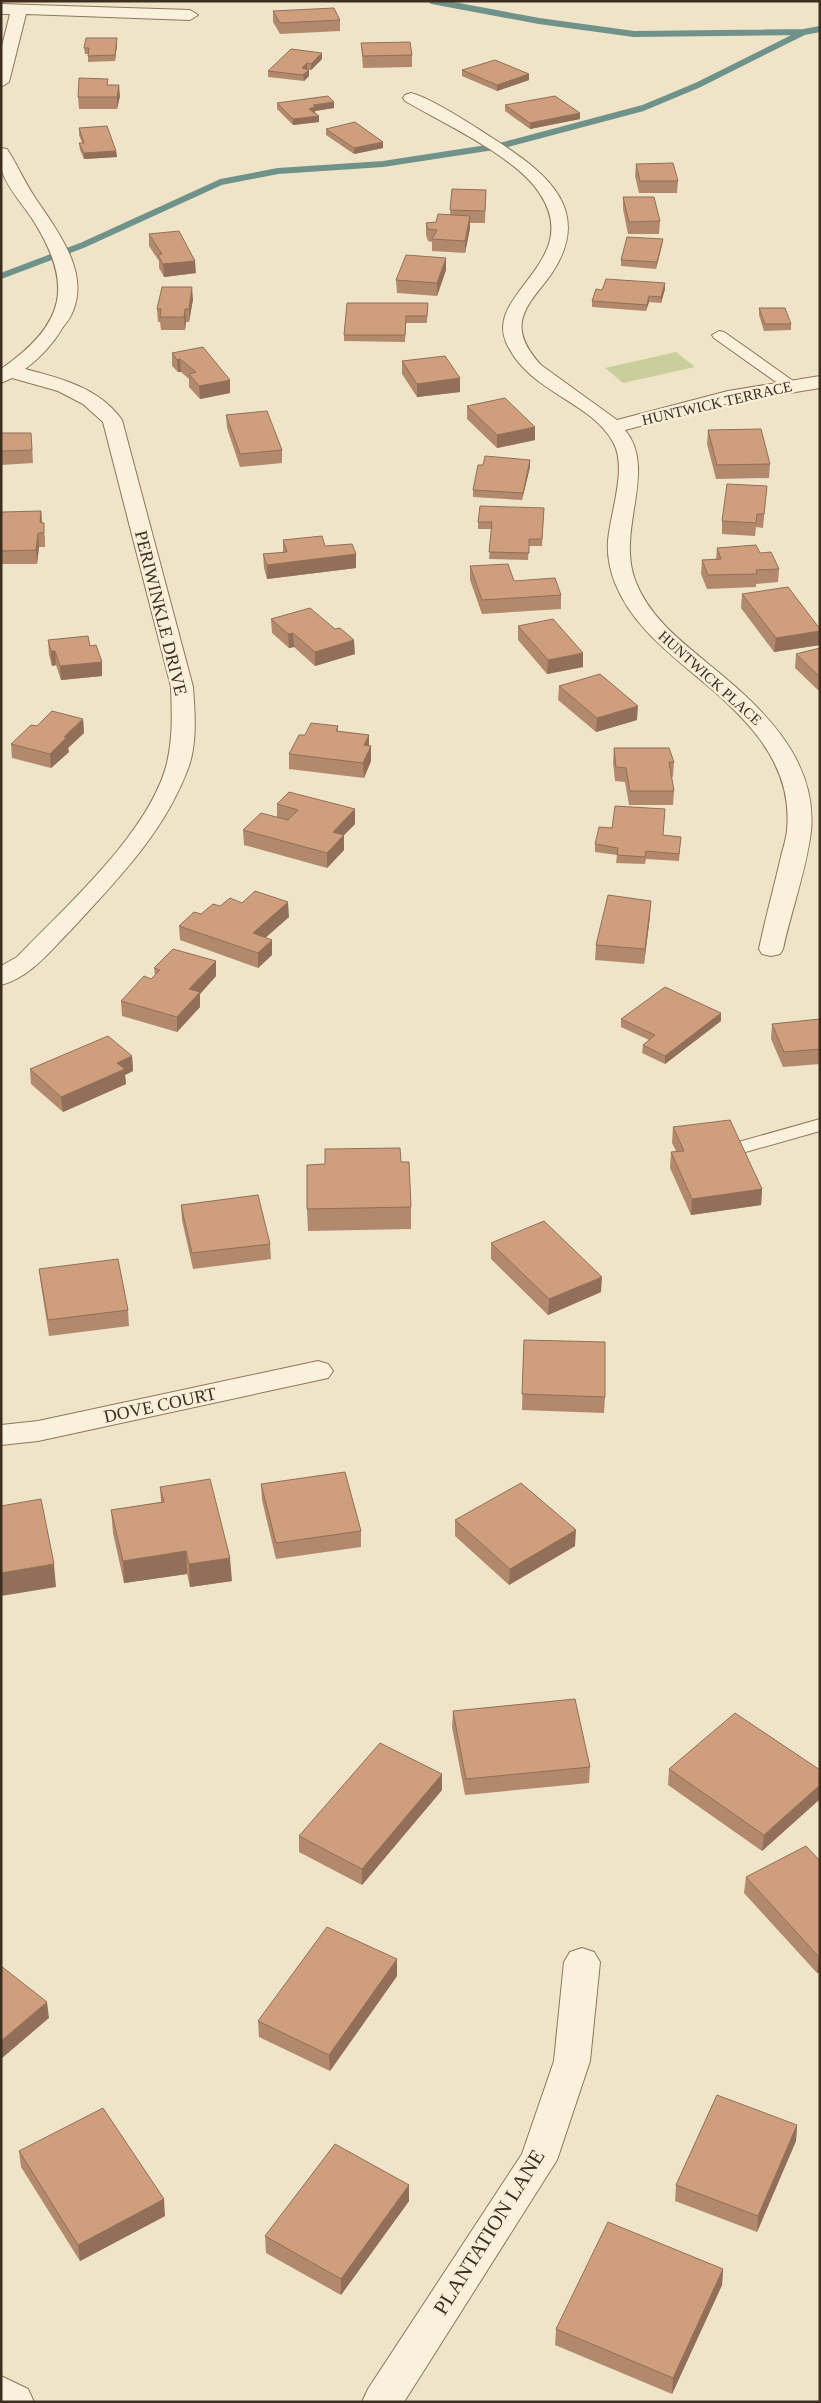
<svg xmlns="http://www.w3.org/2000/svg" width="821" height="2403" viewBox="0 0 821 2403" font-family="'Times New Roman',serif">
<rect width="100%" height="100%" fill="#f0e4c8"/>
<path fill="#c9cf9b" d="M676,352L695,367L623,383L605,368Z"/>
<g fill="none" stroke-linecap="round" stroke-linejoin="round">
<path stroke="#6f938a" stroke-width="6" d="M432,1L539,21L634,34L804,32L820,29
M1,276L83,245L221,182L278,171L383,164L500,146L643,108L698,85L804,32"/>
<defs>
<path id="service" d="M719,331L724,332L796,383L798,386L796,389H786L714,338L712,335Z
M820,1119V1131L735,1155L728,1153L725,1149L728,1145Z"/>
<path id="minor" d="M1,4L190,10L198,15L190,20L26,14L9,82L1,87V50L10,14H1Z
M411,93C432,98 477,128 497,141C548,174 593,211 552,273C542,288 526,302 522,321C519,338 530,353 541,365L617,420L728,391L820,376V388L729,403L625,430C658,470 616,529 635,580C649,616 677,638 706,662C758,704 818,757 811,831C807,867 791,912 783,949L780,954L771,956L762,954L759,949C765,920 773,891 780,861C782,851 786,841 787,830C794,759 740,712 690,671C659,645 630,620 615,583C610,570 607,555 608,541C610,513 628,468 613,442C590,400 528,393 506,342C485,293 584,261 540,194C517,157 443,123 405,101L403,98L405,95Z
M1,148L7,149C17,164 24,181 34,196C55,228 90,270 73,311C71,317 67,322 63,327C53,344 40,358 25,369C60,378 100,388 122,420L193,687C195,713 197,742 189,766C165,832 118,879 72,929C51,950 31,977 1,985V966L17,957C66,906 150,832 167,763C173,737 172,713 171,687L103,422L83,404L58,391L12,378L1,383V369C66,324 74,285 33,220C24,206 6,186 2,171C0,164 1,155 1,148Z
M318,1361L328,1364L333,1371L328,1378L38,1441L1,1445V1425L38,1421Z
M582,1948L594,1952L600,1962L590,2061L557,2160L404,2402H362L368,2389L522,2154L554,2061L564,1962L570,1952Z
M1,2376L28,2389L34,2402H1Z"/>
</defs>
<use href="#service" stroke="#8d765c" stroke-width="2"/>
<use href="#minor" stroke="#8d765c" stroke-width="2"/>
<use href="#service" fill="#faf1dc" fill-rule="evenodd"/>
<use href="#minor" fill="#faf1dc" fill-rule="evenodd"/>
</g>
<path fill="#b2896c" d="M273,11L340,20V31L280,34L273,22Z
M361,43L412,55V67L363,68Z
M117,44L115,61L88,62V54H85L84,48Z
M322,59L311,70H308L309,76L304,81L268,77V71Z
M462,70L529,80L497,91L462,76Z
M109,85L120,96L117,109H79L78,97Z
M277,103L334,108L315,111L319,122L293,125L277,109Z
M505,105L580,119L530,129L505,111Z
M79,128L116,151L117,157L84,159L80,150L79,143H82L79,135Z
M326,129L383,148L354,154L326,135Z
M636,164L678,181L677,193H639L635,176Z
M452,189L486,190L485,223H470V228L465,253L432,251V242L428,241L426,235V223L436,222L450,215Z
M623,197L660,221L659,234H628L623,209Z
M149,234L196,273L164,277L159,268V261L149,246Z
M662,245L656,269L621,266V260Z
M446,270L437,296L397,293L396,280Z
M665,289L661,303L649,302L646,311L592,307V301L602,290Z
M193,299L189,322H186L185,330H161L160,322H158L157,309Z
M428,303L427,323H406L405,342L344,341V335Z
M759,308L791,324V330L764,331L759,315Z
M172,353L230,393L200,399L189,387V379L181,372H178L172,366Z
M402,361L460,378V392L417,397L402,374Z
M467,406L535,440L497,448L467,419Z
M226,415L282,450V463L240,467L227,428Z
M708,430L770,464L769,478L716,479L707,444Z
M1,433L32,446L33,463L1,465Z
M530,460V467L522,500L473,497V490L483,465Z
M767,486L763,528L756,527L755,536L722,534V521Z
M544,508L542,546H529L528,560L489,559L492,529H478V522Z
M41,511L42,523L45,537V547H39L37,564H1V520Z
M283,540L325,546L356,554V568L267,579L264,568L263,554L283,553Z
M717,548L760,553L779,569L778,582L756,584V587L707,589L701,574L702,560L716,559Z
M470,566L514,581L561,595V609L482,614L470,580Z
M742,594L820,629V645L774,652L741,608Z
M271,619L355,654L315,666L294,647L289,648L272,633Z
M518,626L583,667L547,674L518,640Z
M48,640L90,646L102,676L61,680L56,665L52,666L49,655Z
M820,648V692L795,668L796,654Z
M559,686L637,720L596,732L558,700Z
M83,719L84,733L68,748L69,752L51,768L12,758L11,744L37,726Z
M338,726V731L369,735V746H371V761L364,778L289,769V754L305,735Z
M614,748L674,762L673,777H671L674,791L673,805H629L625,782L615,781L613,762Z
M277,804L355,809V824L344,835V850L327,868L244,845L243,830L277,817Z
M663,835L681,837L679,861L646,859L645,864L616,863L617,855L595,852V844Z
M242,903L289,917L265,937L272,955L258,968L180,940L179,926L201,914L220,906Z
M650,916L644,964L595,960L596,945Z
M154,968L216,976L200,994V1007L177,1032L122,1016L121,1001L151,979L155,975Z
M621,1019L721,1021L665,1064L642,1053L643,1045L649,1040L621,1027Z
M820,1019V1064L783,1067L771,1039L772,1024Z
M132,1056L133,1071L125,1075L126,1084L63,1112L31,1084L30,1069Z
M673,1127L762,1189L761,1205L691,1215L670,1168L671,1152L676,1151L672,1143Z
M401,1162L411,1207V1229L308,1231L307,1209Z
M181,1205L270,1244L271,1259L193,1269L182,1220Z
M491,1243L601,1292L548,1315L491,1259Z
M39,1269L128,1310L129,1326L49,1336L41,1285Z
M524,1340L605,1397L604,1413L522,1410Z
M261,1484L361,1531V1547L276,1559L262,1500Z
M160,1487L232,1581L190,1587L187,1574L124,1583L113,1533L111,1510L161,1502Z
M455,1520L575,1546L509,1585L455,1536Z
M453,1711L590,1767L589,1783L465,1795L452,1727Z
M669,1769L820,1770V1799L762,1851L668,1785Z
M442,1790L362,1885L299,1852V1836Z
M820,1861V1972L817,1973L744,1893L746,1877Z
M397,1976L330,2071L259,2037L258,2021Z
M797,2125L796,2141L757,2232L675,2201L676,2185Z
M19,2151L165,2216L80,2261L21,2167Z
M409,2185V2201L341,2295L266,2253L265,2236Z
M723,2269L722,2285L672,2394L555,2345L556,2329Z"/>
<path fill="#916f58" d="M117,38V44L115,61V55Z
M322,53V59L311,70V64Z
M307,63V69L302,68Z
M309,70V76L304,81L303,75Z
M529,74V80L497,91V85Z
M119,85L120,96L117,109V97Z
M334,102V108L315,111V114L309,109L313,105Z
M580,113V119L530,129V123Z
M319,116V122L293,125V119Z
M383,142V148L354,154V148Z
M116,151L117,157L84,159V153Z
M470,216V228L465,253V241Z
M663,239L662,245L656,269L657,262Z
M446,258V270L437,296V283Z
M195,261L196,273L164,277L163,264Z
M665,283V289L661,303V297Z
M192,287L193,299L189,322V309Z
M649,296V302L646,311L647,305Z
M185,309L186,322L185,330L184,317Z
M180,359L181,372H178L177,360Z
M460,378V392L417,397V384Z
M230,380V393L200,399L199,386Z
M535,427V440L497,448V435Z
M530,460V467L522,500L523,493Z
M41,511L42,525L40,522Z
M38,533L39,547L37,564L36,550Z
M356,554V568L267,579V565Z
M820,631V645L774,652L776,638Z
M293,633L294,647L289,648L288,634Z
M354,640L355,654L315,666V652Z
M51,651H55L56,665L52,666Z
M583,653V667L547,674L548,660Z
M102,662V676L61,680L60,666Z
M638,706L637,720L596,732L597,718Z
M83,719L84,733L68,748L69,752L51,768L50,754L64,737Z
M369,735V749L364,745Z
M371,746V761L364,778L363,763Z
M355,809V824L344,835V850L327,868V853L333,832Z
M651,901L650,916L644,964L645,949Z
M288,902L289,917L254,948L253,933Z
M272,940V955L258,968V953Z
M216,961V976L200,994V1007L177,1032V1017L189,989Z
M721,1013V1021L665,1064V1056Z
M132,1056L133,1071L125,1075L126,1084L63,1112L61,1097L117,1063Z
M762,1189L761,1205L691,1215L692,1199Z
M602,1277L601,1292L548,1315L549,1299Z
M576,1530L575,1546L509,1585L510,1569Z
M186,1551L187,1574L124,1583L123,1561Z
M230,1558L232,1581L190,1587L189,1564Z
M54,1564L56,1587L1,1596V1573Z
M442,1774V1790L362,1885V1869Z
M820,1785V1799L762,1851L764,1835Z
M819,1957H820V1972L817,1973Z
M397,1959V1976L330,2071L329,2055Z
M47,2002L49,2018L1,2059V2041Z
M797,2125L796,2141L757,2232L758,2216Z
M409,2185V2201L341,2295V2279Z
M164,2199L165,2216L80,2261L78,2245Z
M723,2269L722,2285L672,2394L673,2378Z"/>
<path fill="#cf9f7d" stroke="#916f58" d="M334,8L340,20L280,23L273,11Z
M86,38H117L115,55L88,56L89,48H84Z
M410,42L412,55L363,56L361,43Z
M291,49L322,53L311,64L307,63L302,68L309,70L303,75L268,71Z
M495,60L529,74L497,85L462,70Z
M79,78L108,79L107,85H119L117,97H78Z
M328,96L334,102L313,105L315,107L309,109L319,116L293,119L277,103Z
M555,96L580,113L530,123L505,105Z
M355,122L383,142L354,148L326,129Z
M107,126L116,151L84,153L79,143H84L79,128Z
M673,163L678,181H640L636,164Z
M452,189L486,190L485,211L450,210Z
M623,197H654L660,221L629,222Z
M438,214L470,216L465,241L432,239L437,230L428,229L426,223L436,222Z
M179,231L195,261L163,264L158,255L162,254L149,234Z
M627,237L663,239L657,262L621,260Z
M406,255L446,258L437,283L396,280Z
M606,279L665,283L661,297L649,296L647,305L592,301L596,289L602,290Z
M162,287H192L189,309H185L184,317H160L161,309H157Z
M347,303H428L427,316H406L405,335H344Z
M759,308H785L791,324H765Z
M203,347L230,380L199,386L189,374L196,372L180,359L177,360L172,353Z
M445,356L460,378L417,384L402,361Z
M505,398L535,427L497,435L467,406Z
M267,411L282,450L240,454L226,415Z
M761,429L770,464L717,465L708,430Z
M1,433H31L32,450L1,451Z
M485,456L530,460L523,493L473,490L478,465H483Z
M727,484L767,486L764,514H757L756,523L722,521Z
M480,506L544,508L542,539H529V553L489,552L492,522H478Z
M41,511L40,522L44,523V533H38L36,550L1,551V520L2,512Z
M322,536L325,546L352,544L356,554L267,565L263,554L287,552L283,540Z
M756,545L760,553L771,552L779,569L756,570L757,574L708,575L702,560L721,559L717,548Z
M508,564L514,581L555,578L561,595L482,600L470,566Z
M788,587L820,629V631L776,638L742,594Z
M310,608L335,629L340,628L354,640L315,652L293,633L288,634L271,619Z
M553,619L583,653L548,660L518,626Z
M88,636L90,646L96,645L102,662L60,666L55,651H51L48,640Z
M820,648V677L796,654Z
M600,674L638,706L597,718L559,686Z
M52,711L83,719L64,737H67L50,754L11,744L31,725L37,726Z
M311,723L338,726L336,731L369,735L364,745L371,746L363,763L289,754L299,735H305Z
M614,748H669L674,762H669L674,791H630L626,768L616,767Z
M289,792L355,809L333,832L344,835L327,853L243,830L261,813L288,820L298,810L277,804Z
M615,806L665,809L663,835L681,837L679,854L646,851L645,857L617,855L618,848L595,844L599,827L612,828Z
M255,891L288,902L253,933L272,940L258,953L179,926L194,912L201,914L213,904L220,906L230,898L242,903Z
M608,895L651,901L645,949L596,945Z
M173,949L216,961L189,989L200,992L177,1017L121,1001L144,976L151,979L160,970L154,968Z
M665,987L721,1013L665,1056L643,1045L655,1035L621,1019Z
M820,1019V1049L784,1052L772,1024Z
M108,1036L132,1056L117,1063L125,1069L61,1097L30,1069Z
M730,1120L762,1189L692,1199L671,1152L684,1151L673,1127Z
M400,1148L401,1162H409L411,1207L307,1209V1165L325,1164V1149Z
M258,1195L270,1244L192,1253L181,1205Z
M544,1221L602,1277L549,1299L491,1243Z
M118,1259L128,1310L48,1320L39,1269Z
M524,1340L605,1342V1397L522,1394Z
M345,1472L361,1531L276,1543L261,1484Z
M210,1479L230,1558L189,1564L186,1551L123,1561L111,1510L164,1502L160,1487Z
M521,1483L576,1530L510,1569L455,1520Z
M41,1499L54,1564L1,1573V1506Z
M575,1699L590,1767L466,1779L453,1711Z
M735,1713L820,1770V1785L764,1835L669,1769Z
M380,1743L442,1774L362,1869L299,1836Z
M806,1846L820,1861V1957H819L746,1877Z
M327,1927L397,1959L329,2055L258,2021Z
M1,1966L47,2002L1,2041Z
M717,2095L797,2125L758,2216L676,2185Z
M103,2108L164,2199L78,2245L19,2151Z
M335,2144L409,2185L341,2279L265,2236Z
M608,2222L723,2269L673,2378L556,2329Z"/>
<g text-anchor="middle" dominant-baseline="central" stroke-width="5" stroke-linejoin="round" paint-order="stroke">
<g font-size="15" fill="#3d2e20" stroke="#f7eed8">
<text transform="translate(717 403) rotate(-13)">HUNTWICK TERRACE</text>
<text transform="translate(710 678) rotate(42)">HUNTWICK PLACE</text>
</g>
<g font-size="18" fill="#3d2e20" stroke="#f7eed8">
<text transform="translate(161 613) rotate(76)">PERIWINKLE DRIVE</text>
<text transform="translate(160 1405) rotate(-12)">DOVE COURT</text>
</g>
<g font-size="21" fill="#3d2e20" stroke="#f7eed8">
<text transform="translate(489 2232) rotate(-58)">PLANTATION LANE</text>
</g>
</g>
<rect width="821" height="2403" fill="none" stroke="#3d2e20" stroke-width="5"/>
</svg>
